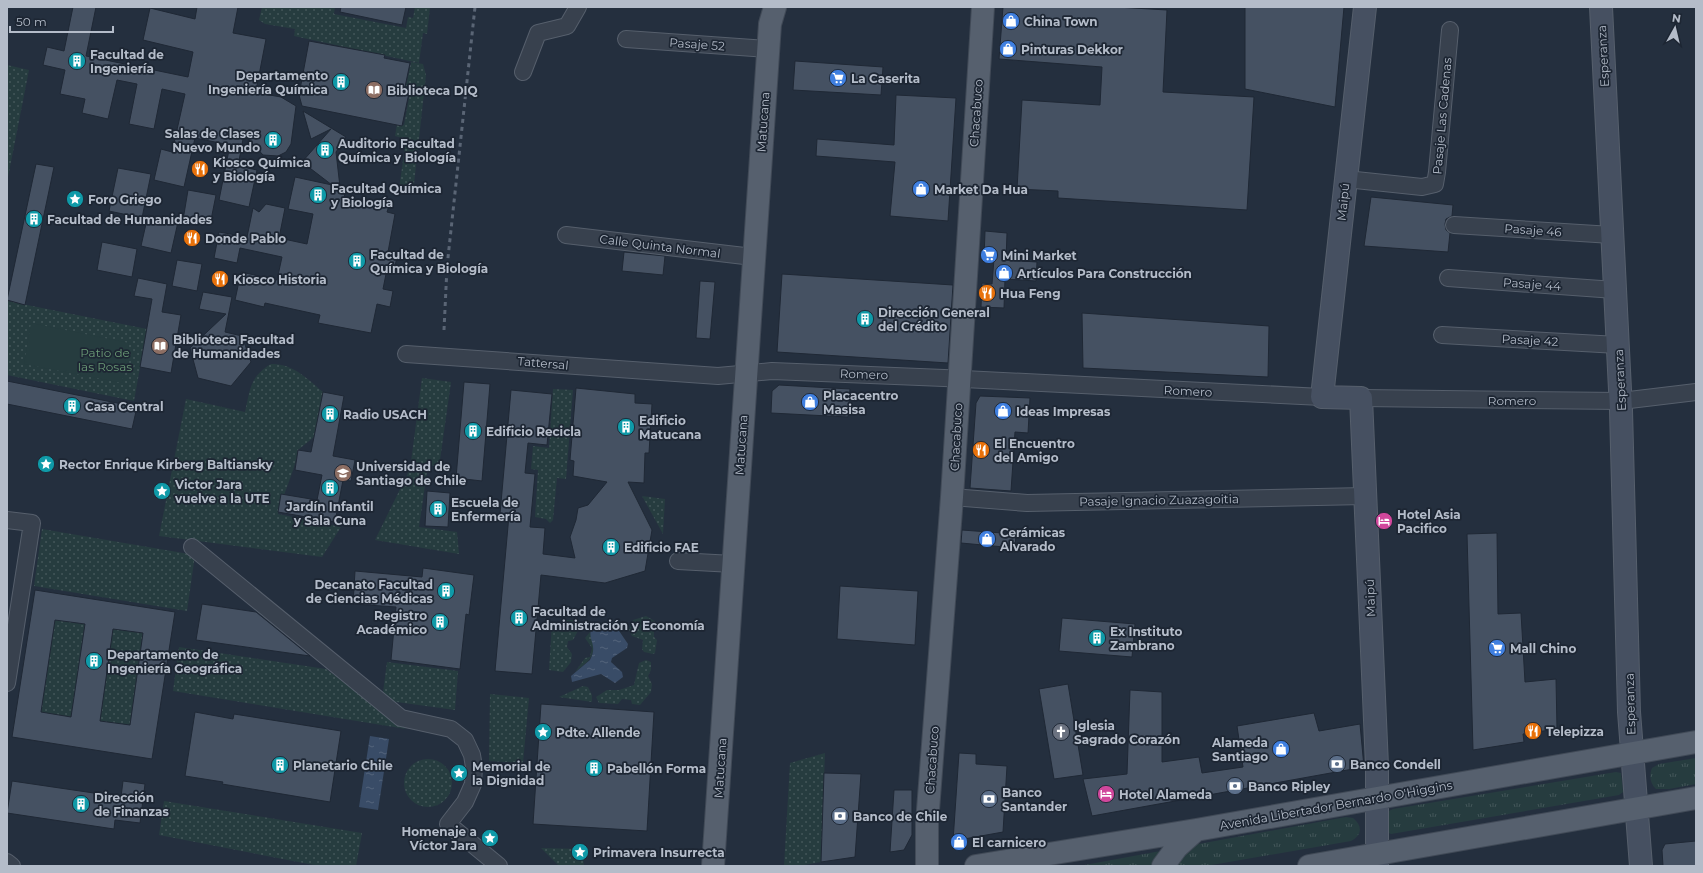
<svg xmlns="http://www.w3.org/2000/svg" width="1703" height="873" viewBox="0 0 1703 873" font-family="Montserrat,sans-serif">
<defs>
<pattern id="grass-dots" width="8" height="8" patternUnits="userSpaceOnUse"><rect width="8" height="8" fill="#263c3f"/><path d="M2 2h.1M6 6h.1" fill="none" stroke="#435659" stroke-width="1.8" stroke-linecap="round"/></pattern>
<pattern id="park-tufts" width="24" height="20" patternUnits="userSpaceOnUse"><rect width="24" height="20" fill="#263c3f"/><path d="M3 7l-1-3M5 7V3M7 7l1-3M15 17l-1-3M17 17v-4M19 17l1-3" fill="none" stroke="#435659"/></pattern>
<pattern id="water-ripples" width="26" height="14" patternUnits="userSpaceOnUse"><rect width="26" height="14" fill="#394c67"/><path d="M2 4q2-2 4 0t4 0M15 11q2-2 4 0t4 0" fill="none" stroke="#53647b"/></pattern>
</defs>
<rect width="100%" height="100%" fill="#242f3e"/>
<path fill="url(#grass-dots)" d="M262,7H335L334,14L406,28L408,17L413,18L415,7H430L427,34L423,33L419,63L294,36L295,29L265,24L259,20Z
M411,62L423,64L426,75L413,193L399,189L406,139L395,136L397,124L404,125L411,87L406,86Z
M7,65L29,70L8,177H7Z
M7,301L147,329L134,401L7,375Z
M271,364C292,363 308,379 323,392L314,437L298,450C294,474 284,491 278,514L341,527L322,557L159,536L186,399L245,412C250,390 250,376 271,364Z
M422,378L451,382L439,467L428,465L419,527L457,532L459,554L375,540L410,469Z
M553,389L573,390L566,479L557,478L553,520L550,523L546,519L535,517L538,470L531,469L533,446L549,448Z
M642,496L665,499L663,534Z
M42,529L195,555L187,611L34,586Z
M646,616L658,623V629L654,631V637L657,640L655,653L653,654L644,652L642,649L643,640L632,636L629,630L633,620Z
M55,620L85,624L71,717L41,712Z
M567,620H573L577,623L579,629L573,640L568,641L567,647L572,654L571,662L563,672L549,670L552,623H561Z
M113,629L143,633L130,725L100,721Z
M590,632C597,655 593,658 575,672L585,658L590,657L592,648L585,638Z
M179,647L326,669L406,729L173,691Z
M646,660L651,662V670L648,676L652,684L651,692L640,705L632,704L631,700L622,699L618,704L599,703L596,697L607,690H619L634,685L639,663Z
M387,662L458,671L455,710L382,700Z
M583,686L588,687L592,695V702L559,697Z
M490,694L529,698L523,763L489,761Z
M825,753L821,862L799,866H784L790,763Z
M404 783a24 24 0 1 1 48 0a24 24 0 1 1-48 0Z
M164,801L362,833L356,866H319L159,835Z
M541,848L582,849L584,866H559Z"/>
<path fill="url(#park-tufts)" d="M1696,758V784L1669,789H1656C1650,784 1649,775 1652,768L1659,764Z
M1616,772L1621,773L1623,792L1619,795L1391,834L1387,832V812L1393,809Z
M1346,817L1353,818C1362,825 1363,835 1351,841L1206,866H1079Z"/>
<path fill="#263c3f" d="M31,323L129,343L122,383L24,364Z"/>
<path fill="url(#water-ripples)" d="M609,621L613,622L628,644L627,648L612,658L611,662L622,672L623,677L615,683L601,674L572,682L571,676L590,660C598,645 588,641 591,629Z
M370,736L389,739L378,810L359,807Z"/>
<path fill="#455162" stroke="#1f2835" fill-rule="evenodd" d="M73,7H96L86,56L188,77L193,52L143,40L150,8L195,19L197,7H238L233,33L266,39L256,91L264,92V94L281,97L296,106L291,144L286,152L278,156L263,155L244,134L238,166L257,170L249,207L219,200L230,145L195,138L184,187L154,180L161,149L172,152L185,94L162,89L154,129L129,124L137,84L117,80L108,119L82,113L85,99L60,94L65,70L43,65L47,47L64,51Z
M341,7H406L402,25L340,12Z
M1003,7H1116L1167,10L1163,92L1254,97L1247,210L1058,198V191L1017,189L1022,100L1100,105L1102,67L999,59Z
M1245,7H1344L1335,107L1245,89Z
M309,41L385,55L384,58L410,63L405,87L410,88L402,126L302,106L299,95Z
M795,61L883,67L881,95L793,90Z
M896,95L956,98L948,221L890,216L895,162L816,156L817,139L894,145Z
M303,111L346,137L336,152L340,187L346,188L344,198L389,206L387,212L395,214L388,252L398,253L394,270L387,269L383,289L393,291L390,307L377,304L371,333L318,323L320,315L265,303L264,307L235,300L241,272L277,280L282,257L240,248L237,263L214,258L219,232L247,237L253,208L259,212L266,204L285,208L279,238L307,244L313,214L288,209L295,177L332,185L302,162L331,129L311,139Z
M36,164L54,167L25,305L7,300Z
M118,168L151,174L142,218L109,211Z
M188,190L216,195L210,225L183,220Z
M1371,197L1453,205L1452,216L1446,219L1445,224L1446,230L1450,233L1448,252L1364,246Z
M148,215L178,222L171,253L141,246Z
M985,231L1007,233L1006,260L1037,262L1036,281L1005,279L1004,308L981,307L982,283L992,284L994,259H984Z
M102,242L137,249L132,277L97,270Z
M624,252L665,256L663,275L622,271Z
M177,260L202,264L197,291L172,286Z
M782,274L953,285L948,363L777,352Z
M138,278L167,284L162,312L181,315L171,373L140,367L152,299L134,296Z
M700,281L715,282L710,339L696,338Z
M203,292L232,297L225,332L242,336L251,362L231,386L198,378L190,348L226,314L199,309Z
M1082,313L1269,326L1268,377L1083,368Z
M7,381L137,407L132,429L7,404Z
M464,382L490,384L482,481L456,478Z
M779,385L850,389L848,417L771,413L772,391Z
M576,388L635,394V403L652,404L649,453H645L644,483L628,482L652,530L645,571L605,583L541,575L532,674L495,671L509,515L500,514L511,390L552,394L547,445L528,443L525,473L535,474L530,527L545,528L543,554L575,558L570,537L576,520L578,508L588,505L607,482L573,476L574,461L570,460Z
M323,392L344,396L333,456L355,460L351,481L343,480L335,522L278,512L281,494L317,500L322,475L295,470L298,450L311,452Z
M980,396L1030,398L1028,433L1015,432L1011,491L970,488L976,403Z
M427,491L450,493L448,527L425,526Z
M962,530L1016,534L1015,548L961,543Z
M1497,533L1498,614L1521,613L1525,682L1556,679L1557,729L1523,734L1524,742L1473,750L1467,534Z
M423,568L474,575L469,615L466,614L460,669L391,660L396,607L353,604L355,571L422,577Z
M840,586L918,591L915,645L837,639Z
M35,590L175,612L152,759L12,737ZM55,620L85,624L71,717L41,712ZM113,629L143,633L130,725L100,721Z
M202,604L256,612L310,656L196,640Z
M1062,618L1135,624L1132,657L1059,651Z
M1068,684L1083,775L1054,779L1039,689Z
M1130,690L1162,692V762L1199,757L1202,773L1243,767L1237,726L1314,713L1319,731L1360,724L1364,767L1092,816L1083,779L1127,774Z
M541,704L654,712L647,831L533,824Z
M195,712L233,719L234,714L341,731L330,802L222,784L223,782L185,776Z
M959,753L976,754V764L1007,766L1003,832L953,841Z
M824,773L861,774L855,857L821,862Z
M12,781L121,797L123,781L145,784L140,823L115,820L114,829L7,813Z
M894,790H912V835L904,850L890,852Z
M1696,841V866H1663L1662,850L1665,844Z"/>
<g fill="none" stroke-linecap="round" stroke-linejoin="round">
<defs>
<path id="street" d="M626,39L768,49
M523,72L538,33L567,26L578,7
M1346,179L1422,187L1435,184L1437,172L1450,30
M1454,225L1612,235
M566,235L753,257
M1448,278L1615,290
M1442,335L1618,345
M406,354L718,376L772,371L944,378L1322,397
M1361,398L1621,401L1696,392
M952,497L1027,503L1365,496
M7,520L32,523L7,683
M192,547L401,718L451,729L465,740L472,755L474,767L473,784L465,802L448,824L499,866
M678,561L733,564
M7,862L12,866"/>
<path id="secondary" d="M1365,7L1322,397L1361,398L1377,766V866
M1601,7L1621,410L1629,712L1641,866"/>
<path id="primary" d="M713,866L770,24L775,7
M927,866V823L952,497L983,7
M976,866L1196,830L1696,742
M1163,866L1177,847L1196,830
M1309,866L1696,798"/>
</defs>
<use href="#street" stroke="#565f6c" stroke-width="18"/>
<use href="#secondary" stroke="#565f6c" stroke-width="24"/>
<use href="#primary" stroke="#414a57" stroke-width="24"/>
<use href="#street" stroke="#38414e" stroke-width="16"/>
<use href="#secondary" stroke="#465061" stroke-width="22"/>
<use href="#primary" stroke="#56606e" stroke-width="22"/>
<path stroke="#5a6575" stroke-width="3" stroke-dasharray="4 4" stroke-linecap="butt" d="M444,330L447,267L475,7"/>
</g>
<defs>
<symbol id="shop-disc" viewBox="-11 -11 22 22"><circle r="9.5" fill="#3f7fe0" stroke="#1d2633"/><path d="M-5-2.5h2.3a2.7 3.5 0 0 1 5.4 0H5L5.5 6h-11ZM-1.5-2.5h3a1.5 2.3 0 0 0-3 0Z" fill="#fff"/></symbol>
<symbol id="building-disc" viewBox="-11 -11 22 22"><circle r="9.5" fill="#0f9aa8" stroke="#1d2633"/><path d="M-4-6H4V6H1V3H-1V6H-4ZM-2.5-4.3h1.7v1.8h-1.7ZM.8-4.3h1.7v1.8H.8ZM-2.5-1h1.7V.8h-1.7ZM.8-1h1.7V.8H.8Z" fill="#fff"/></symbol>
<symbol id="supermarket-disc" viewBox="-11 -11 22 22"><circle r="9.5" fill="#3f7fe0" stroke="#1d2633"/><path d="M-6-5.5h2.5l.6 2H6L4.5 2H-2.5L-4.4-4H-6ZM-1.5 3.2a1.3 1.3 0 1 0 .1 0ZM3 3.2a1.3 1.3 0 1 0 .1 0Z" fill="#fff"/></symbol>
<symbol id="library-disc" viewBox="-11 -11 22 22"><circle r="9.5" fill="#8d6e63" stroke="#1d2633"/><path d="M-6-4Q-3-5.5-.7-3.5V5Q-3 3-6 4ZM6-4Q3-5.5 .7-3.5V5Q3 3 6 4Z" fill="#fff"/></symbol>
<symbol id="restaurant-disc" viewBox="-11 -11 22 22"><circle r="9.5" fill="#e8710a" stroke="#1d2633"/><path d="M-5-6h1v4h1v-4h1v4h1v-4h1v5L-1.5 .5V6h-2V.5L-5-1ZM5-6V6H3V1.5H1.5Q1.5-4 5-6Z" fill="#fff"/></symbol>
<symbol id="sight-disc" viewBox="-11 -11 22 22"><circle r="9.5" fill="#0f9aa8" stroke="#1d2633"/><path d="M0-6L1.8-2.2L6-1.7L2.9 1.2L3.7 5.4L0 3.3L-3.7 5.4L-2.9 1.2L-6-1.7L-1.8-2.2Z" fill="#fff"/></symbol>
<symbol id="university-disc" viewBox="-11 -11 22 22"><circle r="9.5" fill="#8d6e63" stroke="#1d2633"/><path d="M0-5L7-2L0 1L-7-2ZM-4 1L0 2.5L4 1V4Q0 6-4 4Z" fill="#fff"/></symbol>
<symbol id="hotel-disc" viewBox="-11 -11 22 22"><circle r="9.5" fill="#d1479c" stroke="#1d2633"/><path d="M-6-4.5h1.5V1H6V5H4.5V3h-9V5H-6ZM-4 0a1.8 1.8 0 1 1 3.6 0ZM.5 0V-2.5h3Q6-2.5 6 0Z" fill="#fff"/></symbol>
<symbol id="church-disc" viewBox="-11 -11 22 22"><circle r="9.5" fill="#6b7280" stroke="#1d2633"/><path d="M-1.2-6h2.4v3.5h3.3v2.4h-3.3V6h-2.4V-.1h-3.3v-2.4h3.3Z" fill="#fff"/></symbol>
<symbol id="bank-disc" viewBox="-11 -11 22 22"><circle r="9.5" fill="#5c6f8a" stroke="#1d2633"/><path d="M-6-4H6V4H-6ZM0-2.3a2.3 2.3 0 1 0 0 4.6a2.3 2.3 0 1 0 0-4.6Z" fill="#fff"/></symbol>
</defs>
<g fill-rule="evenodd">
<use href="#shop-disc" x="1001" y="11" width="20" height="20"/>
<use href="#shop-disc" x="998" y="39" width="20" height="20"/>
<use href="#building-disc" x="67" y="51" width="20" height="20"/>
<use href="#supermarket-disc" x="828" y="68" width="20" height="20"/>
<use href="#building-disc" x="331" y="72" width="20" height="20"/>
<use href="#library-disc" x="364" y="80" width="20" height="20"/>
<use href="#building-disc" x="263" y="130" width="20" height="20"/>
<use href="#building-disc" x="315" y="140" width="20" height="20"/>
<use href="#restaurant-disc" x="190" y="159" width="20" height="20"/>
<use href="#shop-disc" x="911" y="179" width="20" height="20"/>
<use href="#building-disc" x="308" y="185" width="20" height="20"/>
<use href="#sight-disc" x="65" y="189" width="20" height="20"/>
<use href="#building-disc" x="24" y="209" width="20" height="20"/>
<use href="#restaurant-disc" x="182" y="228" width="20" height="20"/>
<use href="#supermarket-disc" x="979" y="245" width="20" height="20"/>
<use href="#building-disc" x="347" y="251" width="20" height="20"/>
<use href="#shop-disc" x="994" y="263" width="20" height="20"/>
<use href="#restaurant-disc" x="210" y="269" width="20" height="20"/>
<use href="#restaurant-disc" x="977" y="283" width="20" height="20"/>
<use href="#building-disc" x="855" y="309" width="20" height="20"/>
<use href="#library-disc" x="150" y="336" width="20" height="20"/>
<use href="#shop-disc" x="800" y="392" width="20" height="20"/>
<use href="#building-disc" x="62" y="396" width="20" height="20"/>
<use href="#shop-disc" x="993" y="401" width="20" height="20"/>
<use href="#building-disc" x="320" y="404" width="20" height="20"/>
<use href="#building-disc" x="616" y="417" width="20" height="20"/>
<use href="#building-disc" x="463" y="421" width="20" height="20"/>
<use href="#restaurant-disc" x="971" y="440" width="20" height="20"/>
<use href="#sight-disc" x="36" y="454" width="20" height="20"/>
<use href="#university-disc" x="333" y="463" width="20" height="20"/>
<use href="#building-disc" x="320" y="478" width="20" height="20"/>
<use href="#sight-disc" x="152" y="481" width="20" height="20"/>
<use href="#building-disc" x="428" y="499" width="20" height="20"/>
<use href="#hotel-disc" x="1374" y="511" width="20" height="20"/>
<use href="#shop-disc" x="977" y="529" width="20" height="20"/>
<use href="#building-disc" x="601" y="537" width="20" height="20"/>
<use href="#building-disc" x="436" y="581" width="20" height="20"/>
<use href="#building-disc" x="509" y="608" width="20" height="20"/>
<use href="#building-disc" x="430" y="612" width="20" height="20"/>
<use href="#building-disc" x="1087" y="628" width="20" height="20"/>
<use href="#supermarket-disc" x="1487" y="638" width="20" height="20"/>
<use href="#building-disc" x="84" y="651" width="20" height="20"/>
<use href="#restaurant-disc" x="1523" y="721" width="20" height="20"/>
<use href="#sight-disc" x="533" y="722" width="20" height="20"/>
<use href="#church-disc" x="1051" y="722" width="20" height="20"/>
<use href="#shop-disc" x="1271" y="739" width="20" height="20"/>
<use href="#bank-disc" x="1327" y="754" width="20" height="20"/>
<use href="#building-disc" x="270" y="755" width="20" height="20"/>
<use href="#building-disc" x="584" y="758" width="20" height="20"/>
<use href="#sight-disc" x="449" y="763" width="20" height="20"/>
<use href="#bank-disc" x="1225" y="776" width="20" height="20"/>
<use href="#hotel-disc" x="1096" y="784" width="20" height="20"/>
<use href="#bank-disc" x="979" y="789" width="20" height="20"/>
<use href="#building-disc" x="71" y="794" width="20" height="20"/>
<use href="#bank-disc" x="830" y="806" width="20" height="20"/>
<use href="#sight-disc" x="480" y="828" width="20" height="20"/>
<use href="#shop-disc" x="949" y="832" width="20" height="20"/>
<use href="#sight-disc" x="570" y="842" width="20" height="20"/>
</g>
<g text-anchor="middle" dominant-baseline="central" stroke-width="3.5" stroke-linejoin="round" paint-order="stroke">
<g font-size="12" font-weight="bold" fill="#b4bcc9" stroke="#1d2633" text-anchor="start">
<text x="1024" y="21">China Town</text>
<text x="1021" y="49">Pinturas Dekkor</text>
<text x="90" y="54">Facultad de<tspan x="90" dy="14">Ingeniería</tspan></text>
<text x="328" y="75" text-anchor="end">Departamento<tspan x="328" dy="14">Ingeniería Química</tspan></text>
<text x="851" y="78">La Caserita</text>
<text x="387" y="90">Biblioteca DIQ</text>
<text x="260" y="133" text-anchor="end">Salas de Clases<tspan x="260" dy="14">Nuevo Mundo</tspan></text>
<text x="338" y="143">Auditorio Facultad<tspan x="338" dy="14">Química y Biología</tspan></text>
<text x="213" y="162">Kiosco Química<tspan x="213" dy="14">y Biología</tspan></text>
<text x="331" y="188">Facultad Química<tspan x="331" dy="14">y Biología</tspan></text>
<text x="934" y="189">Market Da Hua</text>
<text x="88" y="199">Foro Griego</text>
<text x="47" y="219">Facultad de Humanidades</text>
<text x="205" y="238">Donde Pablo</text>
<text x="370" y="254">Facultad de<tspan x="370" dy="14">Química y Biología</tspan></text>
<text x="1002" y="255">Mini Market</text>
<text x="1017" y="273">Artículos Para Construcción</text>
<text x="233" y="279">Kiosco Historia</text>
<text x="1000" y="293">Hua Feng</text>
<text x="878" y="312">Dirección General<tspan x="878" dy="14">del Crédito</tspan></text>
<text x="173" y="339">Biblioteca Facultad<tspan x="173" dy="14">de Humanidades</tspan></text>
<text x="823" y="395">Placacentro<tspan x="823" dy="14">Masisa</tspan></text>
<text x="85" y="406">Casa Central</text>
<text x="1016" y="411">Ideas Impresas</text>
<text x="343" y="414">Radio USACH</text>
<text x="639" y="420">Edificio<tspan x="639" dy="14">Matucana</tspan></text>
<text x="486" y="431">Edificio Recicla</text>
<text x="994" y="443">El Encuentro<tspan x="994" dy="14">del Amigo</tspan></text>
<text x="59" y="464">Rector Enrique Kirberg Baltiansky</text>
<text x="356" y="466">Universidad de<tspan x="356" dy="14">Santiago de Chile</tspan></text>
<text x="175" y="484">Victor Jara<tspan x="175" dy="14">vuelve a la UTE</tspan></text>
<text x="451" y="502">Escuela de<tspan x="451" dy="14">Enfermería</tspan></text>
<text x="330" y="506" text-anchor="middle">Jardín Infantil<tspan x="330" dy="14">y Sala Cuna</tspan></text>
<text x="1397" y="514">Hotel Asia<tspan x="1397" dy="14">Pacifico</tspan></text>
<text x="1000" y="532">Cerámicas<tspan x="1000" dy="14">Alvarado</tspan></text>
<text x="624" y="547">Edificio FAE</text>
<text x="433" y="584" text-anchor="end">Decanato Facultad<tspan x="433" dy="14">de Ciencias Médicas</tspan></text>
<text x="532" y="611">Facultad de<tspan x="532" dy="14">Administración y Economía</tspan></text>
<text x="427" y="615" text-anchor="end">Registro<tspan x="427" dy="14">Académico</tspan></text>
<text x="1110" y="631">Ex Instituto<tspan x="1110" dy="14">Zambrano</tspan></text>
<text x="1510" y="648">Mall Chino</text>
<text x="107" y="654">Departamento de<tspan x="107" dy="14">Ingeniería Geográfica</tspan></text>
<text x="1074" y="725">Iglesia<tspan x="1074" dy="14">Sagrado Corazón</tspan></text>
<text x="1546" y="731">Telepizza</text>
<text x="556" y="732">Pdte. Allende</text>
<text x="1268" y="742" text-anchor="end">Alameda<tspan x="1268" dy="14">Santiago</tspan></text>
<text x="1350" y="764">Banco Condell</text>
<text x="293" y="765">Planetario Chile</text>
<text x="472" y="766">Memorial de<tspan x="472" dy="14">la Dignidad</tspan></text>
<text x="607" y="768">Pabellón Forma</text>
<text x="1248" y="786">Banco Ripley</text>
<text x="1002" y="792">Banco<tspan x="1002" dy="14">Santander</tspan></text>
<text x="1119" y="794">Hotel Alameda</text>
<text x="94" y="797">Dirección<tspan x="94" dy="14">de Finanzas</tspan></text>
<text x="853" y="816">Banco de Chile</text>
<text x="477" y="831" text-anchor="end">Homenaje a<tspan x="477" dy="14">Víctor Jara</tspan></text>
<text x="972" y="842">El carnicero</text>
<text x="593" y="852">Primavera Insurrecta</text>
</g>
<g font-size="12" fill="#b4bcc9" stroke="#1d2633">
<text transform="translate(697 44) rotate(4)">Pasaje 52</text>
<text transform="translate(1603 56) rotate(-93)">Esperanza</text>
<text transform="translate(976 113) rotate(-86)">Chacabuco</text>
<text transform="translate(1442 116) rotate(-85)">Pasaje Las Cadenas</text>
<text transform="translate(763 122) rotate(-86)">Matucana</text>
<text transform="translate(1343 202) rotate(-84)">Maipú</text>
<text transform="translate(1533 230) rotate(4)">Pasaje 46</text>
<text transform="translate(660 246) rotate(7)">Calle Quinta Normal</text>
<text transform="translate(1532 284) rotate(4)">Pasaje 44</text>
<text transform="translate(1530 340) rotate(3)">Pasaje 42</text>
<text transform="translate(543 363) rotate(5)">Tattersal</text>
<text transform="translate(864 374) rotate(2)">Romero</text>
<text transform="translate(1620 380) rotate(-93)">Esperanza</text>
<text transform="translate(1188 391) rotate(3)">Romero</text>
<text x="1512" y="400">Romero</text>
<text transform="translate(956 437) rotate(-87)">Chacabuco</text>
<text transform="translate(741 445) rotate(-86)">Matucana</text>
<text transform="translate(1159 500) rotate(-1)">Pasaje Ignacio Zuazagoitia</text>
<text transform="translate(1370 598) rotate(-92)">Maipú</text>
<text transform="translate(1630 704) rotate(-92)">Esperanza</text>
<text transform="translate(932 760) rotate(-86)">Chacabuco</text>
<text transform="translate(720 768) rotate(-86)">Matucana</text>
<text transform="translate(1336 805) rotate(-10)">Avenida Libertador Bernardo O'Higgins</text>
</g>
<g font-size="12" fill="#6b9a76" stroke="#1d2633">
<text x="105" y="352">Patio de<tspan x="105" dy="14">las Rosas</tspan></text>
</g>
</g>
<rect width="1703" height="873" fill="none" stroke="#b4bcc9" stroke-width="16"/>
<g transform="translate(1675 28) rotate(8)" stroke="#1d2633" stroke-width="3" paint-order="stroke">
<path d="M0-3L7 15L0 10L-7 15Z" fill="#b4bcc9"/>
<text y="-6" font-size="11" font-weight="bold" text-anchor="middle" fill="#b4bcc9">N</text>
</g>
<path d="M10 26v6h103v-6" fill="none" stroke="#b4bcc9" stroke-width="2"/>
<text x="16" y="26" font-size="12" fill="#b4bcc9" stroke="#1d2633" stroke-width="3" paint-order="stroke">50 m</text>
</svg>
